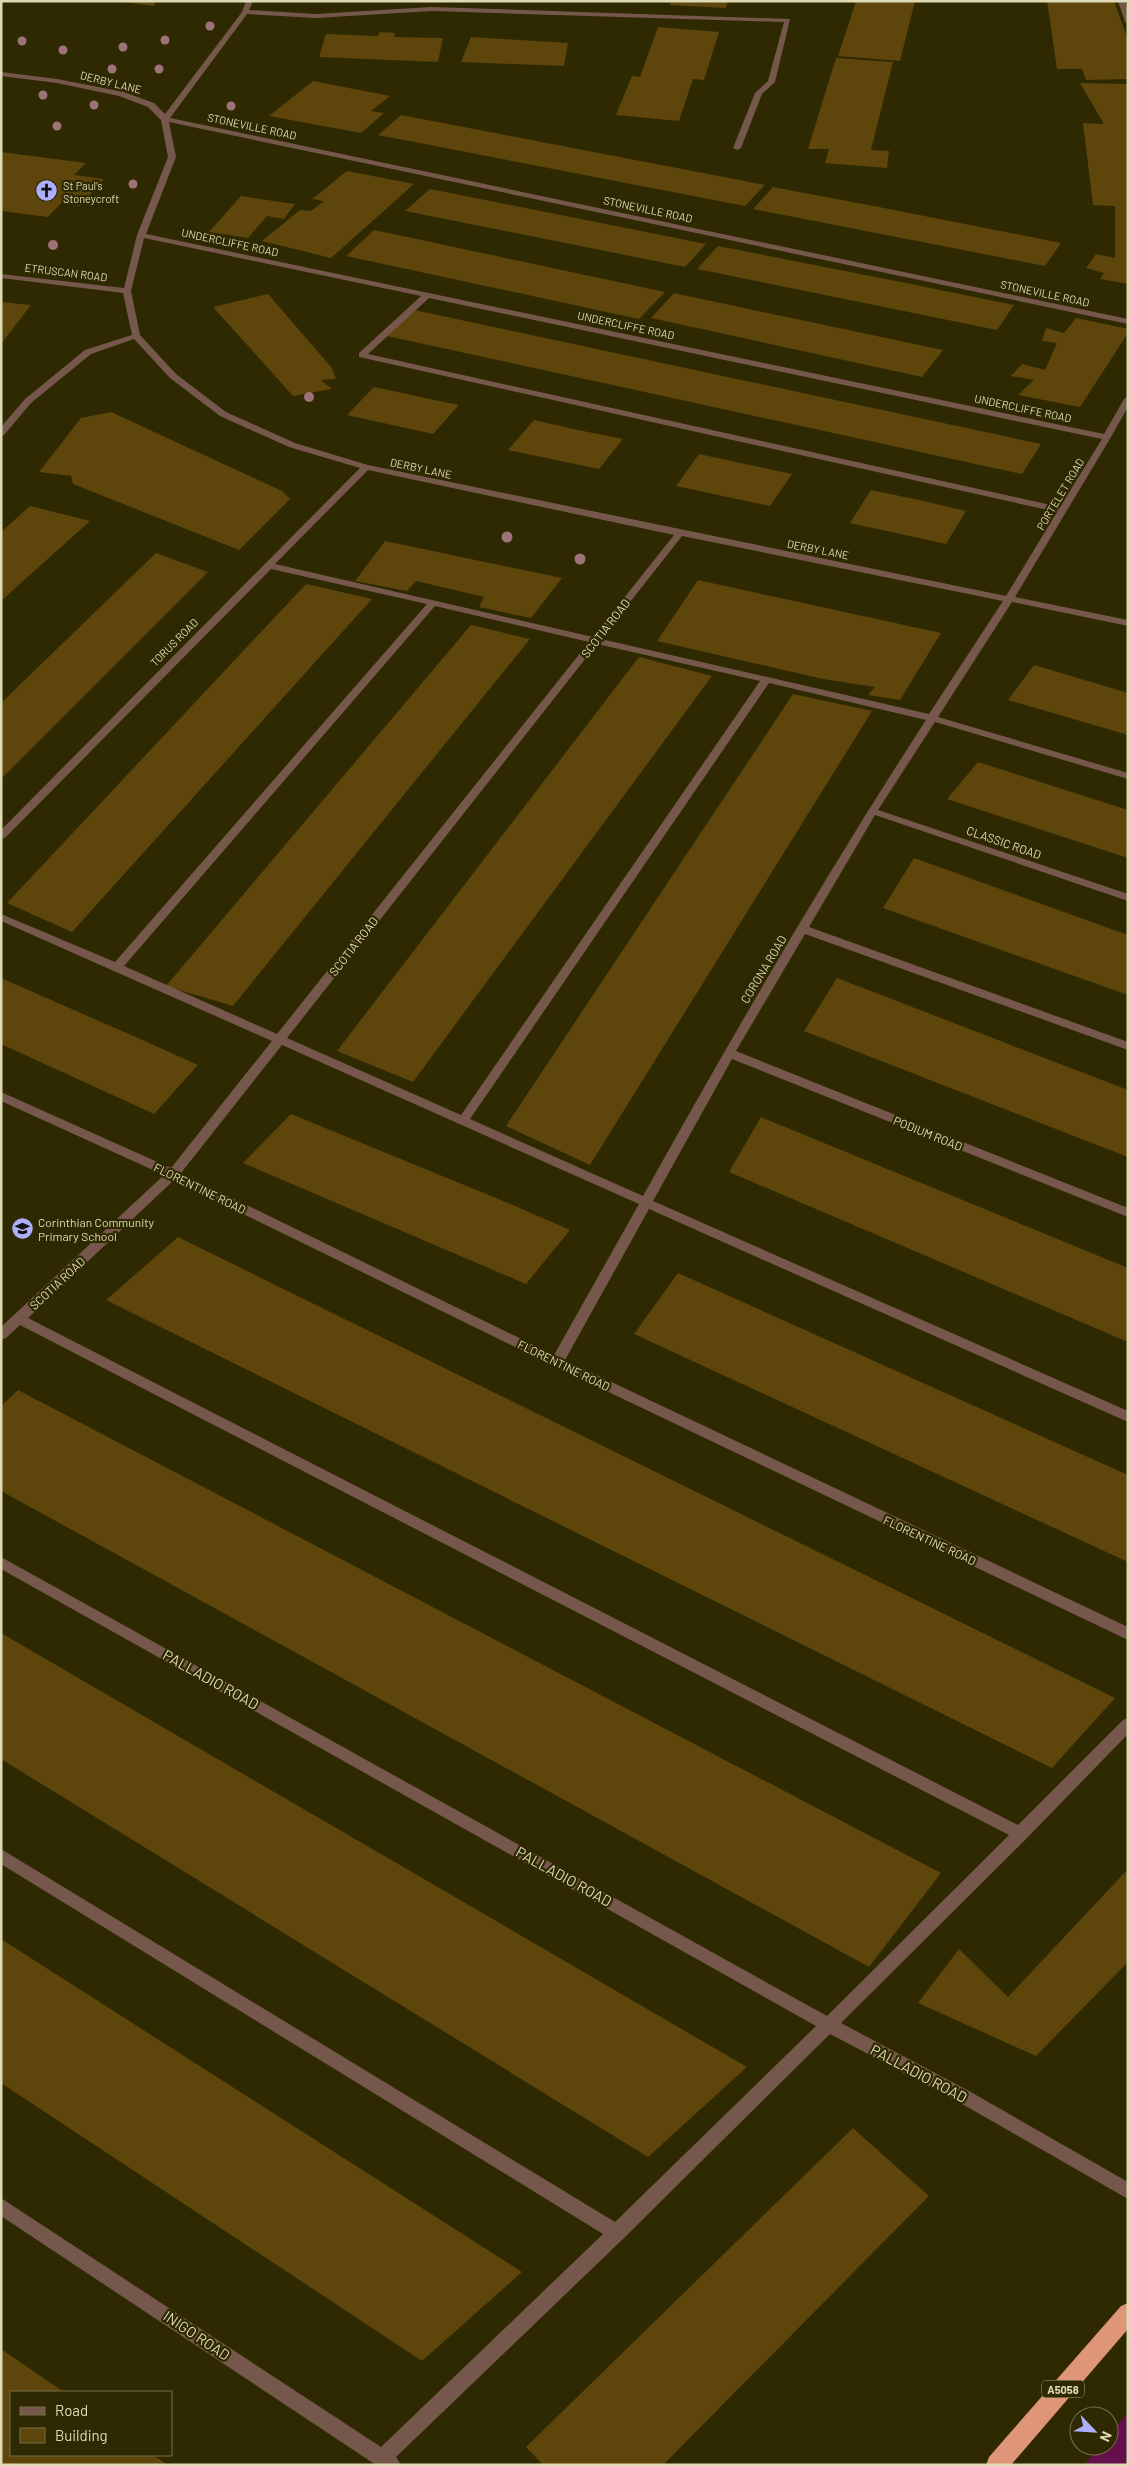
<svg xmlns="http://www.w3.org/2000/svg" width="1129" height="2466" viewBox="0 0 1129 2466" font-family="Barlow,sans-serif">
<rect width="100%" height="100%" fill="#2e2900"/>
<path fill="#660f4d" d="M1128,2413V2465H1084L1100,2446H1109V2435Z"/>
<path fill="#5e450b" d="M116,1H156L154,6Z
M671,1H728L726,8L670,5Z
M856,1H915L900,61L838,56Z
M1047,1H1114L1128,40V79L1086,80L1082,69H1057Z
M658,27L719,32L704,80L693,79L679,121L616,115L632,76L640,77Z
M380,32L395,33L394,37L443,38L438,62L319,57L326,34L378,36Z
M471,37L568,43L564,66L461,62Z
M836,58L893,62L871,150L889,151L887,168L825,163L829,149H808Z
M313,81L390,96L371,111L384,113L361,133L269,116Z
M1080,83L1128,84V284L1100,279L1104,273L1086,268L1096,254L1115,258V206L1093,205L1083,123L1104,124Z
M401,115L495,133L765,185L745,206L378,135Z
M1,152L86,163L74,175L104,179L80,206L61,203L48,217L1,211Z
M347,171L414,184L331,258L262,241L300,210L311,211L324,201L312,199Z
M773,187L879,207L1061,243L1045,266L753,209Z
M430,189L671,237L706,244L685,267L405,211Z
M241,196L281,202L295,204L284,219L267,216L248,238L209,232Z
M374,230L445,245L665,292L639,319L346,256Z
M718,246L901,282L1014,305L997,330L697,269Z
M674,293L711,301L943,350L922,377L651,318Z
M268,294L332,368L336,379L321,380L332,389L293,396L213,307Z
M1,302L31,305L1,344Z
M414,310L1041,444L1022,474L387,336Z
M1076,318L1128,329V333L1080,407L1018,395L1034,380L1011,376L1022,364L1045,370L1057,343L1042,341L1046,328L1064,333Z
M374,387L416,396L459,405L433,434L347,415Z
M111,412L282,491L290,499L239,550L73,484L71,476L39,472L81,418Z
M534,420L578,430L623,439L599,469L508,450Z
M699,454L745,464L792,474L770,506L676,486Z
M871,490L919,500L966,511L946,544L850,523Z
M30,506L90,521L1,601V532Z
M385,541L562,578L531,618L479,607L484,597L416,581L407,591L355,581Z
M156,553L208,572L1,779V703Z
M698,580L941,633L900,700L868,695L875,687L823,679L657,641Z
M306,584L372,599L72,932L7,903Z
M471,625L530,639L233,1006L166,986Z
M639,657L712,676L413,1082L337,1051Z
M1034,665L1128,693V735L1008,700Z
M793,694L872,711L590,1165L506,1126Z
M978,762L1128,810V858L947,799Z
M914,858L1128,935V995L883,908Z
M1,978L147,1042L198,1065L154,1114L1,1044Z
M837,978L1128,1090V1157L804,1031Z
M291,1114L513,1205L570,1230L526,1284L243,1163Z
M761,1117L1128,1268V1342L729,1172Z
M178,1237L1115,1698L1052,1768L106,1300Z
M678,1273L1128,1475V1562L634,1334Z
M18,1390L941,1873L869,1967L1,1491V1406Z
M1,1633L747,2067L648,2157L1,1759Z
M1128,1869V1962L1036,2056L918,2003L959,1949L1008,1997Z
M1,1939L522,2272L422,2361L1,2083Z
M853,2128L929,2196L663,2465H543L526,2447Z
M1,2349L64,2392H11V2455H153L168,2465H1Z"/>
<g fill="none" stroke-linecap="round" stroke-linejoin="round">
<path fill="#75574b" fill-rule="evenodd" d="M246,1H253L249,10L316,14L432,7L790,19L775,82L762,94L741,148L737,150L733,148L755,93L768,81L784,22L432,11L316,18L247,14L170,118L1128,319V324L169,122L176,157L146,234L1104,434L1124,399L1128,396V407L1111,437L1015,597L1128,620V626L1012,602L938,717L1128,773V779L935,722L878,810L1128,894V901L875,815L809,927L1128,1042V1050L805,934L736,1051L1128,1208V1217L732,1059L653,1201L1128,1411V1422L649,1209L565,1360L1128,1627V1640L552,1365L174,1180L28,1318L1018,1825L1123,1720L1128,1718V1734L1026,1839L841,2023L969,2091L1128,2182V2199L957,2101L830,2034L623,2239L396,2457L401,2465H376L1,2216V2198L381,2447L603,2234L1,1864V1849L615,2222L816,2026L1,1569V1557L827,2016L1009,1835L20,1325L6,1338L1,1340V1327L164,1175L1,1101V1092L171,1168L272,1041L1,921V914L115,962L427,604L271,569L5,838L1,839V830L360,468L289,447L220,416L170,378L134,339L91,354L31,403L4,435L1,436V427L25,399L85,350L132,335L123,293L1,278V274L124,288L137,235L168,157L161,120L148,107L119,96L57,83L1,76V72L57,79L124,92L154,103L165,114L242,12ZM144,238L421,296L359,353V357L1057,512L1006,596L368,465L295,443L226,412L176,374L140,335L131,291ZM429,298L1102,439L1060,507L368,354ZM368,470L674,535L593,637L275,564ZM682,536L1003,601L929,714L601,639ZM435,606L589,642L277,1034L124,966ZM597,644L760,681L461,1115L287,1038ZM769,683L926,720C825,875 733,1035 643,1196L470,1119ZM282,1045L639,1204L554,1355L181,1173Z
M1118,1H1125L1128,11V24L1125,22Z"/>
<path fill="#de9578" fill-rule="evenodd" d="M1128,2303V2329L1011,2465H986L989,2457L1121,2306Z"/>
</g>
<g fill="#9d7278">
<circle cx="210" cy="26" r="4.5"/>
<circle cx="165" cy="40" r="4.5"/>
<circle cx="22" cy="41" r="4.5"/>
<circle cx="123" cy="47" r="4.5"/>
<circle cx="63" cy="50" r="4.5"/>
<circle cx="112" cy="69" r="4.5"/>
<circle cx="159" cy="69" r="4.5"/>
<circle cx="43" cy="95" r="4.5"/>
<circle cx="94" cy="105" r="4.5"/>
<circle cx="231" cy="106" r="4.5"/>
<circle cx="57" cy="126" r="4.5"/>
<circle cx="133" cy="184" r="4.5"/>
<circle cx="53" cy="245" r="5"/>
<circle cx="309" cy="397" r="5"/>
<circle cx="507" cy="537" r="5.5"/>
<circle cx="580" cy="559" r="5.5"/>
</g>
<defs>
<symbol id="church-disc" viewBox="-11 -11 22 22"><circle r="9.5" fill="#adaffb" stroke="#2e2900"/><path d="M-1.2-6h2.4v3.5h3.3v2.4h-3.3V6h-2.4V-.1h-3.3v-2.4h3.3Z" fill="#111"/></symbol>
<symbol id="school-disc" viewBox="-11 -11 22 22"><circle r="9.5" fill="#adaffb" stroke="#2e2900"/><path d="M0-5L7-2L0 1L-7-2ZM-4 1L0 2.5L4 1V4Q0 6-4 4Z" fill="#111"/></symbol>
</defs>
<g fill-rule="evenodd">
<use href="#church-disc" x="34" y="178" width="25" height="25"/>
<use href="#school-disc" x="10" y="1216" width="25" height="25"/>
</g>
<g text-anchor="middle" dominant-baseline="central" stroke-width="4.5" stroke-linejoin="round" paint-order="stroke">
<g font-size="11" fill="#dddab5" stroke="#2e2900">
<text transform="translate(111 82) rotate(14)">DERBY LANE</text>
<text transform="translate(252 126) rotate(12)">STONEVILLE ROAD</text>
<text transform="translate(648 209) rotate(12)">STONEVILLE ROAD</text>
<text transform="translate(230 242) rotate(12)">UNDERCLIFFE ROAD</text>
<text transform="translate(66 272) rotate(7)">ETRUSCAN ROAD</text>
<text transform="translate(1045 293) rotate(12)">STONEVILLE ROAD</text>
<text transform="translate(626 325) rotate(12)">UNDERCLIFFE ROAD</text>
<text transform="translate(1023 408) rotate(12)">UNDERCLIFFE ROAD</text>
<text transform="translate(421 468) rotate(12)">DERBY LANE</text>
<text transform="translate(1060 494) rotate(-59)">PORTELET ROAD</text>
<text transform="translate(818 549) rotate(11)">DERBY LANE</text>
<text transform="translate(174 642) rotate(-45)">TORUS ROAD</text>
</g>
<g font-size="11" fill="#dddab5" stroke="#2e2900" text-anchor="start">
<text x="63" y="185">St Paul's<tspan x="63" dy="13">Stoneycroft</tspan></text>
</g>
<rect fill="#2e2900" stroke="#a8a57f" stroke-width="1" x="1042" y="2380.5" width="42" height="17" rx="4"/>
<g font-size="11" font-weight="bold" fill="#dddab5">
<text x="1063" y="2389">A5058</text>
</g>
<g font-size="12" fill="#dddab5" stroke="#2e2900">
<text transform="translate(605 628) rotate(-52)">SCOTIA ROAD</text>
<text transform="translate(1004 842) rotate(19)">CLASSIC ROAD</text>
<text transform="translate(353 946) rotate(-52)">SCOTIA ROAD</text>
<text transform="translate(763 969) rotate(-59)">CORONA ROAD</text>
<text transform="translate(928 1133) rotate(22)">PODIUM ROAD</text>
<text transform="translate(200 1188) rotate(26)">FLORENTINE ROAD</text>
<text transform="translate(57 1283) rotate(-43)">SCOTIA ROAD</text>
<text transform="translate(564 1365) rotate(26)">FLORENTINE ROAD</text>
<text transform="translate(930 1540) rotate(25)">FLORENTINE ROAD</text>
</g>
<g font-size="12" fill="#dddab5" stroke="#2e2900" text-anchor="start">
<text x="38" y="1222">Corinthian Community<tspan x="38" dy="14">Primary School</tspan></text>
</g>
<g font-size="15" fill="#dddab5" stroke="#2e2900">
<text transform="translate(211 1679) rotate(29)">PALLADIO ROAD</text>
<text transform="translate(564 1876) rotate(29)">PALLADIO ROAD</text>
<text transform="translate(919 2073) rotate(28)">PALLADIO ROAD</text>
<text transform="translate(197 2335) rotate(34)">INIGO ROAD</text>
</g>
</g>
<rect width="1129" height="2466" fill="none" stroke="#dddab5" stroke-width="5"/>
<rect x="10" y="2391" width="162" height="65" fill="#2e2900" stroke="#747048"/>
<rect x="20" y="2407" width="25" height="8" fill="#75574b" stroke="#747048"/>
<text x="55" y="2416" font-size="15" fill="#dddab5">Road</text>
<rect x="20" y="2428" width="25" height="15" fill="#5e450b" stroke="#747048"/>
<text x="55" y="2441" font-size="15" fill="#dddab5">Building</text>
<g transform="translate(1094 2431) rotate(115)"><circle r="24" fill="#2e2900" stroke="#747048"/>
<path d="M0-4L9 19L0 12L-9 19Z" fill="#adaffb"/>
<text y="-8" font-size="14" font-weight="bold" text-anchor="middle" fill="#dddab5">N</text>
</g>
</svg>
